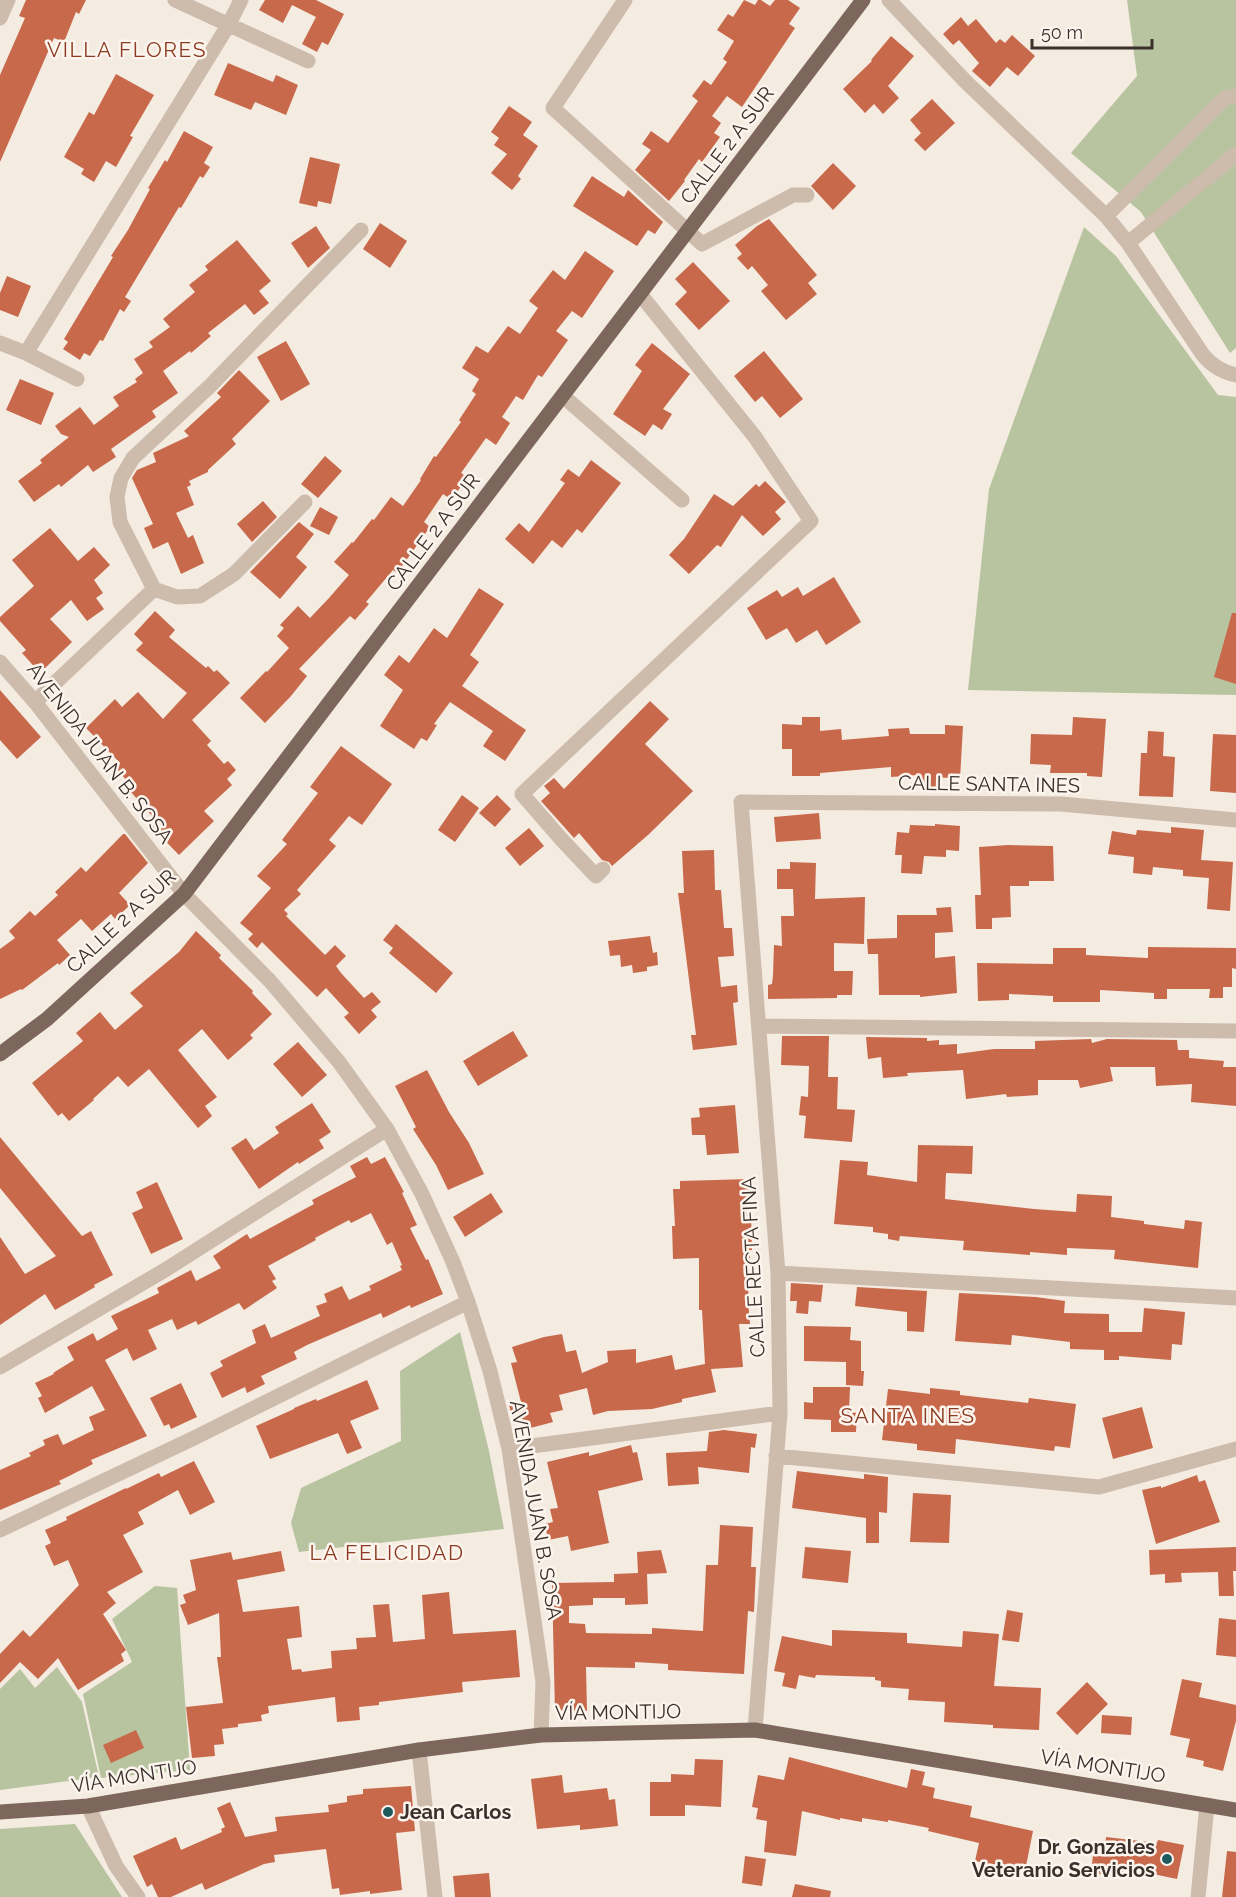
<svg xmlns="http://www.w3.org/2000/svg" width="1236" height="1897" viewBox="0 0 1236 1897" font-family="Raleway,sans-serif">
<rect width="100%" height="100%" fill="#f4ebe1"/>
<path fill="#b8c4a0" d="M1127,0H1236V348L1230,353L1141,212L1071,153L1137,76Z
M1084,227L1116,256L1218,395L1236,397V695L968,690L989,489Z
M460,1332L489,1451L504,1529L299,1552L291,1523L301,1488L401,1441L400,1371Z
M155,1586L177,1588L190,1770L101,1778L83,1694L132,1662L112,1619Z
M57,1667L82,1702L99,1777L0,1790V1689L20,1669L35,1688Z
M75,1824L122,1897H0V1829Z"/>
<path fill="#c8694b" d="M26,0H86L79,14L76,12L64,42L54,38L0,162V75L25,18L19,16Z
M265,0H316L344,14L328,45L322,42L317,52L302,44L316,17L292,5L283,23L259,10Z
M744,0L755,5L758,0H761L770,6L775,0H788L800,8L789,24L795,28L742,107L727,96L712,116L721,123L714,133L720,137L702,162L699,159L684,180L685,181L669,201L635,170L651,150L642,144L651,131L668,143L698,101L692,96L704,80L711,85L727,62L723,59L734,41L717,30L728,14L733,17Z
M961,17L968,26L976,19L996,43L1000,39L1005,43L1012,35L1035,56L1018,76L1007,67L990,87L972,71L979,63L959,40L953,45L943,34Z
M891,36L914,56L888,86L899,98L883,114L874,104L865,113L843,89L872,61L871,60Z
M228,63L273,82L276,75L298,85L286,115L255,102L251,110L214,95Z
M116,74L154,95L130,136L133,137L116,167L106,161L94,182L81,174L84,169L64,157L89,112L94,115Z
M932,99L955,123L925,151L914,140L921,133L910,120Z
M509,106L532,122L523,135L538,146L518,176L521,179L512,190L491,173L507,154L494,145L499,138L491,132Z
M184,131L213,147L204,163L210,167L203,178L200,176L181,208L179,207L125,297L131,301L124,312L120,309L103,341L100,340L90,356L84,353L80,360L63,349L68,342L64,339L113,257L111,256L128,230L150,189L148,188L165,160L167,162Z
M310,157L340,164L331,204L318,201L317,207L299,203Z
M833,163L856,186L833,210L811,186Z
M592,176L624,197L628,190L663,222L655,234L648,230L637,246L573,206Z
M769,219L817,275L808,283L817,294L786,320L761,291L768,285L752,266L748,270L737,258L742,254L735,245L757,226Z
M380,223L407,241L390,268L363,249Z
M316,226L330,248L308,268L291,243Z
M237,240L271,281L259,291L269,303L254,315L245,304L208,333L211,336L191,353L190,351L163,371L178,393L152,411L156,417L111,449L116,457L93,472L88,465L61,487L59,484L34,502L18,481L42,463L40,460L69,437L61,434L55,426L80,407L94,425L119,406L113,397L137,382L135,379L143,373L134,359L153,347L149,342L170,327L163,319L195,292L189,285L208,270L205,266Z
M585,251L614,271L582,318L572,311L556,331L568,340L542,377L538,375L523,400L516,396L502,417L510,423L496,445L486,438L461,473L467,477L452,500L443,494L424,522L430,527L397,573L393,570L366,602L369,604L355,620L350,616L299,669L307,676L291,696L265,723L240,698L266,671L267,672L289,648L277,636L284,628L280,625L298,606L310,618L329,598L349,575L334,562L352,542L353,543L372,519L374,520L391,497L403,506L421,480L420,479L434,456L436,457L461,422L459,420L476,394L472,391L479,379L462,368L476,346L488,353L508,326L520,334L538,308L529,301L553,270L565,280Z
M693,262L730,301L699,330L675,304L687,292L675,279Z
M7,276L31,286L18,317L0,310V293Z
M286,341L310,384L281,401L257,357Z
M652,343L690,374L663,409L672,414L662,430L653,424L645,436L613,414L642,371L635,365Z
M764,351L803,399L780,418L762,396L755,402L734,376Z
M239,370L270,401L232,439L236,444L208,470V472L189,481L191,485L187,487L194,505L176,513L188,538L193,535L204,563L181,574L168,542L153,549L144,528L153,524L132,478L137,470L156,462L153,453L189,436L184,431L221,397L217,393Z
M20,379L54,393L41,425L6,410Z
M325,456L342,471L318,498L301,484Z
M591,460L621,483L582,533L577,529L562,548L552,540L533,564L505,539L519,523L529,532L565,483L560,480L568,469L579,477Z
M765,481L786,502L775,512L781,519L763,536L742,515L721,547L717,545L689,574L669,555L684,539L714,494L733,506L756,484L759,487Z
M263,501L277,517L252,542L237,524Z
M320,507L338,517L329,535L310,526Z
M299,522L314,534L296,557L307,567L280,599L250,572Z
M50,528L78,561L94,547L110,565L94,580L103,593L96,598L104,609L87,621L71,600L50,619L72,642L40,673L22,653L26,650L0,621V617L34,586L12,560Z
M834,577L861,622L826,645L817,630L796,643L787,628L766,640L747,608L777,590L782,597L798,587L803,596Z
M479,588L504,604L470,655L479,662L462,686L526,730L505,761L483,746L493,731L450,702L434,724L437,725L427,741L421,738L414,749L380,726L403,690L384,675L399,655L409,663L434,628L447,638Z
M155,611L175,630L169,637L206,668L208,666L214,672L217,670L230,683L192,720L211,741L207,745L224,764L228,761L236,770L227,779L232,785L204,811L214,821L179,855L147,822L152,816L131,792L134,789L115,767L120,763L86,728L115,699L122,707L138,692L163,719L187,693L136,650L143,643L134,634Z
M1232,613H1236V684L1214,677Z
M0,690L41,737L17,759L0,740Z
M650,701L669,719L645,744L693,791L648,835L612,866L609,862L602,860L579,833L574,838L541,801L550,793L544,786L554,778L564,789Z
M802,717H820V731L841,729L842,740L889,736L888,729L909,728L910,734H945V725L963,726L960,779L937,777V789H925V784H917V775L891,777V767L820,773V776H792V749H782V724L802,725Z
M1073,717L1106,719L1102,777L1087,776V773H1050L1051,765L1030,764L1031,734L1072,735Z
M1148,731L1164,732L1163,756L1175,757L1173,797L1139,796L1141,753H1147Z
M1213,734L1236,735V793L1210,791Z
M341,746L392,784L362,825L349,816L329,840L336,846L297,890L301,894L284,910L288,914L286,916L325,955L335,945L346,956L336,966L341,973L364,998L372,992L381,1002L371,1010L377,1017L359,1034L344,1017L349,1013L326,988L317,997L262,942L257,948L248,939L253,934L240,923L271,888L257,876L287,844L282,840L318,793L310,787Z
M462,795L479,808L455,842L438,830Z
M497,795L511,809L495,827L479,813Z
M819,813L821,839L776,842L774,817Z
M935,824L960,826L959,851L946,850V857L924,856L922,874L901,873L902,855H895L897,832L909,833L910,825L935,826Z
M1171,827L1204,830L1201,860L1233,862L1230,911L1207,909L1209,878L1183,876V870L1153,867L1152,875L1133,873L1134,857L1108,854L1112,831L1136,835L1137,830L1171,833Z
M529,828L544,846L520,866L505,848Z
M123,834H125L148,863L119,893L130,905L115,919L111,914L92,931L81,919L57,940L70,955L59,965L58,963L22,990L21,989L0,999V949L15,938L9,931L30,911L35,916L58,895L55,892L81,867L86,872Z
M1008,845L1053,846L1054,881H1029V886H1010L1011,917L992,918V929H976L975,895H981L979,847Z
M714,850L715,890H721L724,928H732L734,956L718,957L721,987L737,985L738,1002L733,1003L737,1045L693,1050L691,1035H696L678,893H684L682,851Z
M790,862L816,863L815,899L865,897L864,944L834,943V971H853L852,995H837V998L768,999V985L772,984L773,975L774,945L782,946L781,916H794L793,889H777V869H790Z
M951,907L953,932L935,933V958L955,956L957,993L920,997V995H879L878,954H868L867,939L897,938V915H937L936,908Z
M396,924L453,973L436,993L389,953L393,948L383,940Z
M196,931L221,955L219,958L253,991L252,993L272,1014L250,1035L253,1038L228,1060L202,1029L178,1050L217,1097L205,1106L212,1116L198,1128L149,1069L128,1087L118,1076L93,1099L94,1100L69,1121L62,1113L58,1116L32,1083L83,1041L76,1033L100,1012L115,1030L143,1006L130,993L179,952Z
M650,936L653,953L657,952L658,965L647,967V971L633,973L632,965L621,967L620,955L610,956L608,941Z
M1148,947L1236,948V969L1232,968V987H1223V998H1209L1210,989H1167V999H1154V993L1100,990V1002H1053V996L1009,994V1000L978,1001L977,963L1053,964V948H1086V955L1148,958Z
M513,1031L528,1056L478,1086L463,1061Z
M782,1036H829L828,1077H838L837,1109L855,1110L852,1142L804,1138L806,1116L799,1115L801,1096L808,1097L809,1066L781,1065Z
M866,1037L927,1038V1041L939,1040V1045L957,1044V1054L994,1049H1035V1041L1091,1039L1092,1043L1107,1039L1177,1040L1178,1050H1189V1058L1224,1061L1223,1067H1236V1106L1191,1102L1192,1084L1156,1086L1155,1067H1110L1113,1081L1080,1088L1078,1080H1038V1095L1007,1097L1006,1094L966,1099L963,1070L907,1073L908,1076L883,1078L881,1057L868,1059Z
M298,1042L327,1075L302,1097L273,1064Z
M427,1070L449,1112L469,1143L484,1174L448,1190L436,1165L413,1129L416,1127L395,1086Z
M312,1103L331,1132L319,1140L324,1148L299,1164L298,1162L259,1189L231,1148L246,1138L254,1150L279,1133L275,1127Z
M735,1105L739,1153L707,1155L705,1135H692L691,1118L700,1117L699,1108Z
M0,1137L82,1236L91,1231L113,1275L94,1285L95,1287L55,1310L45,1294L0,1325V1237L25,1274L56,1256L0,1188Z
M918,1145L973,1146L972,1174L946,1173L945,1199L1034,1209L1076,1212L1077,1194L1112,1196L1111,1217L1144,1221V1224L1184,1229L1185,1220L1202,1222L1198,1268L1114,1259L1115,1250L1067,1248V1255L1030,1252V1255L963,1250L964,1241L900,1236L899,1241L888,1239V1234L873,1232V1227L834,1224L840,1160L868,1162L867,1175L917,1182Z
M367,1157L371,1164L385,1157L404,1192L402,1193L417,1225L410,1228L426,1260L428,1259L443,1294L411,1308L410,1305L383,1318L381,1313L307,1345L294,1352L297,1359L261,1376L265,1384L247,1393L245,1387L222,1398L210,1373L223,1366L220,1361L256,1343L252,1330L265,1324L271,1338L320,1316L316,1306L327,1302L324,1294L342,1286L349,1300L371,1290L369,1286L402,1270L400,1266L402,1265L392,1242L387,1245L371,1213L351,1223L349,1220L315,1238L316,1240L268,1266L276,1279L272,1281L277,1288L244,1310L239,1303L198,1325L196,1321L177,1330L172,1319L148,1330L157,1349L133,1361L127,1348L105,1360L147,1436L91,1460L93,1464L59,1481L61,1484L0,1510V1470L31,1456L29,1453L45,1445L43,1440L58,1434L63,1445L94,1430L89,1417L105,1410L92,1386L45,1413L38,1398L42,1396L35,1383L54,1374L53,1373L74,1360L67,1347L93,1333L97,1341L118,1329L111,1316L159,1293L157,1288L191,1270L196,1281L221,1268L213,1256L247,1234L250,1239L314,1204L312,1200L356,1177L350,1166Z
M750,1179L752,1250H750L748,1300L750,1324H739L743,1367L711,1369L716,1392L682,1399V1402L652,1409L608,1411L593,1415L587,1388L559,1395L563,1410L550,1413L553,1422L523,1430L520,1418L513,1420L509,1405L521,1402L511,1363L517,1362L512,1347L544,1337L562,1334L566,1352L576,1350L582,1373L608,1362L607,1351L636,1349V1363L672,1355L675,1370L705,1364L702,1310H699V1258L673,1259L672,1226H675L673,1189H680V1181Z
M157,1182L183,1239L151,1254L132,1213L143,1208L136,1192Z
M491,1193L503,1212L465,1237L453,1217Z
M791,1283L823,1285L821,1302L809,1301L808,1314L796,1313L797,1301H790Z
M857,1287L927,1291L924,1332L907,1331V1312L855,1306Z
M959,1293L1036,1297L1065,1301L1064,1313L1109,1314V1332H1142L1144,1308L1185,1312L1182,1345L1172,1344L1171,1360L1119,1356V1360H1104V1350L1070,1349V1342L1012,1335L1011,1345L955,1341Z
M804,1326L851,1327L850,1340L861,1341V1371H864L863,1386L846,1385V1362L804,1361Z
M367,1380L379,1409L350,1421L362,1448L347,1454L338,1433L270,1459L256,1426L294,1409V1408L316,1399L317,1401Z
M181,1383L197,1417L171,1429L169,1424L164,1426L150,1398Z
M813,1387H850L849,1412L857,1413L856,1432H831V1420L804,1419V1402L813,1403Z
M930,1388L960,1391V1395L1028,1403L1029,1398L1076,1404L1070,1448L1055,1446L1054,1451L956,1439L955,1454L917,1450V1444L882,1440L888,1389L930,1394Z
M1142,1407L1153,1448L1113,1459L1102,1418Z
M724,1430L757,1434L755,1448L751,1447L749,1473L698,1467L699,1484L668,1486L666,1453L707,1451L709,1432Z
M631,1445L633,1453L637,1452L643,1480L598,1491L609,1543L571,1551L568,1536L548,1540L545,1524L553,1522L550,1509L558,1508L547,1462L589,1452V1456Z
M194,1461L215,1502L190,1515L178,1490L138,1512L144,1524L123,1535L143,1572L107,1592L116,1603L103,1614L126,1650L121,1654L124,1661L78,1690L58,1658L38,1679L20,1662L0,1683V1654L23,1630L30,1637L79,1585L68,1560L54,1566L45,1546L51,1543L45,1530L67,1520L66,1517L126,1488V1489L159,1473L161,1477Z
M797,1471L864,1479V1474L888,1477L887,1513L879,1512V1543H866V1518L792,1508Z
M1197,1475L1199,1482L1205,1480L1220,1522L1156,1544L1142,1490L1161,1486V1488Z
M913,1493L951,1495L949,1543L910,1542Z
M720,1525L753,1527L751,1567H756L754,1612L748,1611L744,1674L668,1670V1664L635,1662V1668L586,1667L587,1711L555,1712L552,1583L614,1582V1574L638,1573L637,1552L661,1550L667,1573L647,1574L648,1604L625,1605V1598H593V1605L569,1606V1623L585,1624L586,1633L652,1634V1628L703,1631L706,1565H718Z
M805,1547L851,1551L848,1583L802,1578Z
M1236,1547V1571H1233L1234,1596H1219L1218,1572L1181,1573L1182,1582L1165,1583V1574L1150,1575L1149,1550Z
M281,1551L285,1571L237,1580L243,1612L299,1606L302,1637L287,1639L292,1670L301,1669L302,1672L332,1668L331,1651L357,1649L356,1638L376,1637L373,1605L389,1604L393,1642L425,1639L422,1595L449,1592L453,1634L516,1630L520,1677L462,1682L463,1692L379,1702V1705L359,1707L360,1720L337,1722L335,1697L268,1706L269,1713L261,1715L262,1721L238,1724V1727L222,1729L224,1744L214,1745L215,1756L192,1758L186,1707L223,1703L217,1657H221L219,1613L188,1625L180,1605L186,1603L183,1595L196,1590L190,1560L231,1552L233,1560Z
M1007,1610L1023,1613L1019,1642L1002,1640Z
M1219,1618L1236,1620V1657L1216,1655Z
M832,1630L907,1633V1643L962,1647L963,1631L999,1634L994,1686L1041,1688L1039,1730L993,1728V1725L944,1722L945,1702L908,1700L909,1689L881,1687V1681L875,1680V1677L816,1675L815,1678L799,1675L796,1689L782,1686L785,1673L774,1671L782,1636L832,1646Z
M1182,1679L1202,1683L1199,1697L1236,1705V1721L1223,1771L1203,1766L1204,1761L1186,1757L1190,1739L1170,1735Z
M1087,1682L1108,1704L1077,1735L1056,1713Z
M1102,1715L1132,1717L1131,1735L1101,1733Z
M136,1730L144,1748L111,1763L103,1745Z
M789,1757L907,1788L911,1769L925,1772L922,1785L935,1788L933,1798L972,1806L970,1817L1033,1831L1025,1871L975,1861L979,1843L928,1831L929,1828L888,1820V1822L862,1818V1822L840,1818V1820L802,1811L796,1856L764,1852L767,1821L756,1819L758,1808L752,1807L758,1775L784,1780Z
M695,1759L723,1760L721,1807L685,1805V1816H650V1782H671V1774L694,1775Z
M562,1775L564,1793L607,1788L609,1800L615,1799L618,1826L580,1830V1825L537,1829L531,1779Z
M411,1786L415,1831L396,1833L402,1890L370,1894V1891L340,1895L339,1888L332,1889L326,1849L274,1855L275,1862L264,1864L205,1890L202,1883L171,1897H158L152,1884L147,1887L133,1856L176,1837L181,1850L222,1832L221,1829L225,1827L217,1808L230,1802L245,1837L277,1831L275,1817L329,1812L328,1805L347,1802V1796L363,1794V1789Z
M1106,1837L1157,1843L1158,1840L1184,1845L1177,1879L1134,1870L1133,1878L1091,1873L1094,1846L1105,1847Z
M1227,1851L1236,1852V1897H1222Z
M745,1856L766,1859L762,1886L742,1883Z
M489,1873L491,1897H455L453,1876Z
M795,1884L831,1891L830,1897H792Z"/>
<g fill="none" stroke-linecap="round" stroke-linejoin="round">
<path stroke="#cdbbac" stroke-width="15" d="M175,0L308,61
M625,0L553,108L702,244L793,195H807
M889,0L965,81L1106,216L1128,243L1203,355C1212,366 1222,372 1236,375
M0,18L8,0
M1106,216L1225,98L1236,96
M1128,243L1236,154
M0,343L26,353L229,24L241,0
M26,353L77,379
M563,396L682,500
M154,589L177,597L200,596L234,574L305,502
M0,662L35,702L184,894L270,981L339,1062L387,1129L422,1194L453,1262L468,1302L490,1371L509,1449L543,1682L541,1735
M35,702L154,589L120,522L117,497L121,478L133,458L210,386L361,230
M603,869L596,876L562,840L522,794L811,521L755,437L640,294
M759,1026L1236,1031
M778,1273L1236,1298
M0,1367L165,1270L387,1129
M509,1449L780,1413
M776,1456L1099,1487L1236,1449
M0,1530L192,1439L468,1302
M755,1730L780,1413L778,1273L741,802L1061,804L1236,820
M419,1750L435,1897
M88,1806L116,1866L138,1897
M1198,1897L1207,1805"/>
<path stroke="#7d675c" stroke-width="15" d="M0,1054L47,1019L184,894L863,0
M0,1812L88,1806L419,1750L541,1735L755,1730L1236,1810"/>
</g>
<g fill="#1f5a5e" stroke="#fbf5ee" stroke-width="2">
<circle cx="388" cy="1812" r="6"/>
<circle cx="1167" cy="1859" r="6"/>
</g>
<g text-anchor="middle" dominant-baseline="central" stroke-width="5" stroke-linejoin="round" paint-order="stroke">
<g font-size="20" fill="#3b302b" stroke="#fbf5ee">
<text transform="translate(727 145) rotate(-53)">CALLE 2 A SUR</text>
<text transform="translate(433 532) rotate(-53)">CALLE 2 A SUR</text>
<text transform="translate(100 753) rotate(52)">AVENIDA JUAN B. SOSA</text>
<text transform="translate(989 784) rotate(1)">CALLE SANTA INES</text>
<text transform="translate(121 921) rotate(-43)">CALLE 2 A SUR</text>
<text transform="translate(753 1267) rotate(-93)">CALLE RECTA FINA</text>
<text transform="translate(536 1510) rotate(80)">AVENIDA JUAN B. SOSA</text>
<text transform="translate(618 1712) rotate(-1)">VÍA MONTIJO</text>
<text transform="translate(1103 1766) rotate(9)">VÍA MONTIJO</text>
<text transform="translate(134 1776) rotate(-9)">VÍA MONTIJO</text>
</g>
<g font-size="20" font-weight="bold" fill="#3b302b" stroke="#fbf5ee" text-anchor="start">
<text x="400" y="1812">Jean Carlos</text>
<text x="1155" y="1847" text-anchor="end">Dr. Gonzales<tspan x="1155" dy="23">Veteranio Servicios</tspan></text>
</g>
<g font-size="21" letter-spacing="1.5" fill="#8c3b22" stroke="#fbf5ee">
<text x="127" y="49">VILLA FLORES</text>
<text x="908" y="1415">SANTA INES</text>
<text x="387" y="1552">LA FELICIDAD</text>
</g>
</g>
<path d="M1032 39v9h120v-9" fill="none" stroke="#3b302b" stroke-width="3"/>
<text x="1041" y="39" font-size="18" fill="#3b302b" stroke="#fbf5ee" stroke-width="4.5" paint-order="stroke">50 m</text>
</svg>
